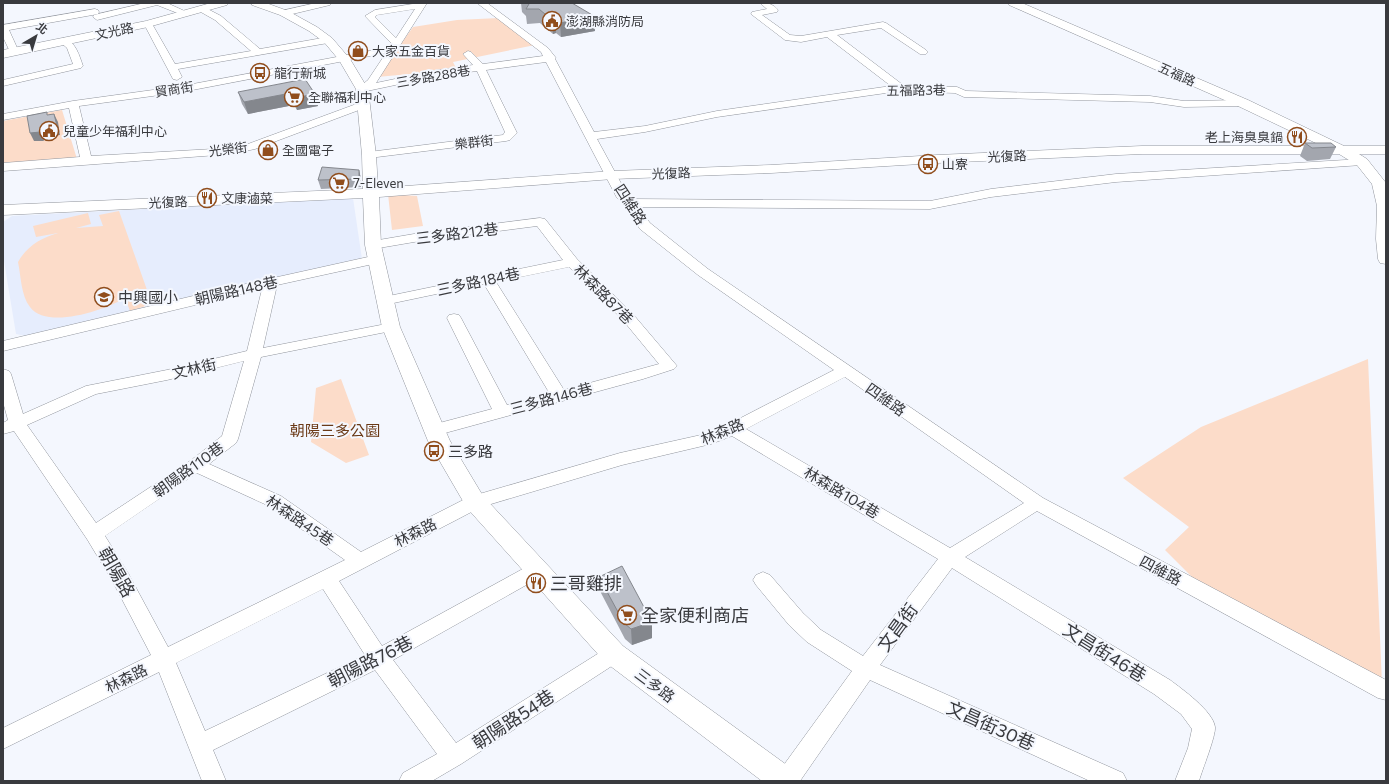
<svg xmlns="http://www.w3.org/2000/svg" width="1389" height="784" viewBox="0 0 1389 784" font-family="Commissioner,'Noto Sans TC',sans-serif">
<rect width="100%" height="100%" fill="#f4f7fe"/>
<path fill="#e6edfd" d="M353,198L362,259L26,336L16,334L3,255V222L12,216Z"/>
<path fill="#fcdcc9" d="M499,18L535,45L453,62L456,68L454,70L377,77L413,27L457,20Z
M62,110L77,159L3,164V121Z
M388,194L417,196L423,226L392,230Z
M119,211L152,304L130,311L125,298C105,310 47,330 30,307C21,296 21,276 18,262C27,246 41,238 58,233L36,237L33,226L88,213L91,224L76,228L103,226L99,215Z
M1368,359L1382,684L1193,578L1165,550L1189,527L1123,478L1201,427Z
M341,379L369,455L346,463L311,442L316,388Z"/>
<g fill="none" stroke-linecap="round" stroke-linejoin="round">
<defs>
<path id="minor" d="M145,3H167L189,13L185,16L157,5L97,20L93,17L94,15Z
M316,3H331L330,5L284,16L280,13L281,11Z
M419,3H427L376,83L438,70L473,65L463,54L468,51L471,52L483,64L543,56L541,52L477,3H487L548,48L556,58L555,59L594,132L645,126L717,111L891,86L827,37L801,42L785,40L751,14L752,12L767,9L760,3C768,3 773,4 778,10L777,12L762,15L790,35L801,36L883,22L886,23L926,50L928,52L926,54H920L881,28L837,35L903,85L957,87L966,91L1150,96L1184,101L1243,100L1248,103L1243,106L1184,107L1150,102L964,97L955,93L900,91L717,117L645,132L597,139L628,196L632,199L930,201L991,189L1116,174L1362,159L1366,160L1368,162L1366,164L1362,165L1116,182L991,197L930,209L638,207L650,223L708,269L1043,498L1386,680V700L1378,698L1037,511L965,557L1170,680C1182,689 1213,711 1215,727C1216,736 1202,770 1199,781H1175L1188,748L1192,729L1181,714L1154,694L952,568L880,665L1123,773L1127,781H1090L870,680L800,781H774L778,773L852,671L807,642L789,625L756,585L753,580L756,575L763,572L770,575L803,613L821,630L863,656L938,559L732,436L711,444L622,465L481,507L339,581L382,646L530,565L537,563L544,565L547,570L544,575L393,660L456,743L607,648L614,645L621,648L625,654L621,660L461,764L432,781H399L403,773L437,754L375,670L213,750L226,781H202L159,672L3,749V728L151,655L113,582L87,539L14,431L3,434V423L8,420L3,402V369L9,371L11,374L23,414L86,386L167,370L247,351L262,289L3,351V341L210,292L377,255L382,256L384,259L382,262L277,285L263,348L391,323L396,324L398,327L396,330L261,357L238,439L236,443L209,464L281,496L361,552L469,497L620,453L701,435L727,425L834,370L698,275L640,229L625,206L617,198L546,62L486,70L517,133L510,140L506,141L369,158L365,157L363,155L365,153L369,152L503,135L505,132L477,71L438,76L362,92L358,91L357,89L368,80L386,53L182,92L79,106L91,156L231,148L248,144L359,103H367L368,105L367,107L255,149L231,154L3,171V163L80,157L69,108L3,120V114L73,101L182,86L390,47L392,44L365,16L375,10ZM415,9L396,38L375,17L377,15ZM244,361L222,436L190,461L96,523L27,425L96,394L167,380ZM845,377L1024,503L950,548L746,429ZM197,473L269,506L345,560L168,647L128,573L105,536ZM323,589L365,655L205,731L176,663Z
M202,6L221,16L260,49L328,37L333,40L328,43L178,69L182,77L177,80L173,79L144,24L145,22H151L175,64L251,51L215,20L199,11L198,9Z
M95,9L98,10L99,12L98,14L9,30L19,52L17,54H11L3,37V25Z
M64,38C76,42 79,55 83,66L81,68L3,86V80L73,64L67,48L59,41Z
M540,218L545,219L577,259L632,313L677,366L674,369L643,379L434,436L428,434L426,430L428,426L492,409L447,318L449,315L454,314L459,315L461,318L507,405L550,394L484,284L384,305L379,304L377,301L379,298L563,260L537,226L414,242L373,249L368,248L366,245L368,242L373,241L414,234ZM569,267L622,319L659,364L564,390L496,282Z"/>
<path id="tertiary" d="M211,3H228L227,5L148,27L3,58V50L146,21Z
M251,3H266L288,11L317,27L332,38L350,59L368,89L376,155L378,188L613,171L771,165L937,155L1142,146H1322L1238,106L1009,5L1008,3H1022L1248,100L1344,146H1386V154H1359L1367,159L1386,183V264L1380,263L1378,259L1376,239L1377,206L1372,184L1357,165L1339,154H1142L937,163L771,173L613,179L379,197L381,245L400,327L450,441L483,496L623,646L795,771L800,781H762L605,662L467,508L428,441L382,327L365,245L363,198L3,215V205L363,189L362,155L356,89L339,60L324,42L309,31L280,15L252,5Z"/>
</defs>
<use href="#minor" stroke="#91959d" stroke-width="1"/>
<use href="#tertiary" stroke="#91959d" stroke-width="1"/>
<use href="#minor" fill="#fff" fill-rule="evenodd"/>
<use href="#tertiary" fill="#fff" fill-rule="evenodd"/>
</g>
<path fill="#a3a6ae" d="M521,3H572L595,31L561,37L556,33L553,34L540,23L527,24L526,16L522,12Z
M238,92L315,94L318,106L297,110L294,105L248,114L242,104Z
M1305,143L1336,147L1330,159L1307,161L1300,156Z
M359,170L361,179V187L321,189L318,180Z
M599,577L652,622V638L632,645L625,639L601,593Z"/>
<path fill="#84878d" d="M594,16L595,31L561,37L560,23Z
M555,19L556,33L553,34L552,20Z
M291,93L294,105L248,114L244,102Z
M315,94L318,106L297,110L294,98Z
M54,114L58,122L60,135L52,136L43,141H34L30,133Z
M359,170L361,179V187L359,179Z
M652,622V638L632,645L631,629Z"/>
<path fill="#bdc1ca" stroke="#84878d" d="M527,3H572L594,16L560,23L555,19L552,20L539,9H526L529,4Z
M305,79L315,94L294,98L291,93L244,102L238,92Z
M47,112V115L54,114L57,126L48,128L40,132L30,133L27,116Z
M1305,143H1331L1336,147L1312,148Z
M322,167L359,170V179L318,180Z
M622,566L652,622L631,629L624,623L599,577Z"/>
<defs>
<symbol id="civic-ring" viewBox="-11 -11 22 22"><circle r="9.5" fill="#f4f7fe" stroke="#904d1c" stroke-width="1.5"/><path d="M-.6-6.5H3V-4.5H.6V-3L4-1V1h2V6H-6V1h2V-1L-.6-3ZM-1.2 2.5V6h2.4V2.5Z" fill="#904d1c"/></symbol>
<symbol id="shop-ring" viewBox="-11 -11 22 22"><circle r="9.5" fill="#f4f7fe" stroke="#904d1c" stroke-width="1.5"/><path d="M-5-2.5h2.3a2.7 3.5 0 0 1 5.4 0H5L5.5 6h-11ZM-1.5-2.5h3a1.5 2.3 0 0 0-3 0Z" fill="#904d1c"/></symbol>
<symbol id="bus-ring" viewBox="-11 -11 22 22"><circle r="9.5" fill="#f4f7fe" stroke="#904d1c" stroke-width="1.5"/><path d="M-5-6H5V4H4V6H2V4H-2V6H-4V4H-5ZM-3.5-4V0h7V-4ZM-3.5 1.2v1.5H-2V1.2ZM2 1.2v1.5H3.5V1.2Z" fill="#904d1c"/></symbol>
<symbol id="supermarket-ring" viewBox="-11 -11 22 22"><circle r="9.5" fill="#f4f7fe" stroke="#904d1c" stroke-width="1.5"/><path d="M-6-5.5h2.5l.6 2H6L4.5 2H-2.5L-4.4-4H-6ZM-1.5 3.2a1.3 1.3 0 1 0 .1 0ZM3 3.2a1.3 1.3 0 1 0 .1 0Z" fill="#904d1c"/></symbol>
<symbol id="restaurant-ring" viewBox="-11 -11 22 22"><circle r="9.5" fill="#f4f7fe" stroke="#904d1c" stroke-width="1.5"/><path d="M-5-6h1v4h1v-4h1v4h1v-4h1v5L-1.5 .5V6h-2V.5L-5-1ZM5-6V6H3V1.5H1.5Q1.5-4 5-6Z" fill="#904d1c"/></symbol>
<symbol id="school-ring" viewBox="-11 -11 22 22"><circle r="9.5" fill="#f4f7fe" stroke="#904d1c" stroke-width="1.5"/><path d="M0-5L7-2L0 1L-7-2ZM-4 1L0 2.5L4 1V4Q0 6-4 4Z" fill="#904d1c"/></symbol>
</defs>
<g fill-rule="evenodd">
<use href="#civic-ring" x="541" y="10" width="22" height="22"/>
<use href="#shop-ring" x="347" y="40" width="22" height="22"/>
<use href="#bus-ring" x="249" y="62" width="22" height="22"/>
<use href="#supermarket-ring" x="283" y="86" width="22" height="22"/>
<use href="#civic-ring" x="38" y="120" width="22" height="22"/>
<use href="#restaurant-ring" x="1286" y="126" width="22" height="22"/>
<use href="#shop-ring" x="257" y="139" width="22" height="22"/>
<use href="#bus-ring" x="917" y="153" width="22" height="22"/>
<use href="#supermarket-ring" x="328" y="172" width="22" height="22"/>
<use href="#restaurant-ring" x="196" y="187" width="22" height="22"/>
<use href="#school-ring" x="93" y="286" width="22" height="22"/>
<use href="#bus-ring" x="423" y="440" width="22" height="22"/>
<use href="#restaurant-ring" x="525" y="572" width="22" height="22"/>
<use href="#supermarket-ring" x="616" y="604" width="22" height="22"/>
</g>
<g text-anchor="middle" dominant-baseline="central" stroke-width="4" stroke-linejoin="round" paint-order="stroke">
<g font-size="13" fill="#393a3e" stroke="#f4f7fe" text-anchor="start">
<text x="566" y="21">澎湖縣消防局</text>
<text x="372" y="51">大家五金百貨</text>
<text x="274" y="73">龍行新城</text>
<text x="308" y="97">全聯福利中心</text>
<text x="63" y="131">兒童少年福利中心</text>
<text x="1283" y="137" text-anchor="end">老上海臭臭鍋</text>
<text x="282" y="150">全國電子</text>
<text x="942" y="164">山寮</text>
<text x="353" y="183">7-Eleven</text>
<text x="221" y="198">文康滷菜</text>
</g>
<g font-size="13" fill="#393a3e" stroke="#f4f7fe">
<text transform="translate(114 31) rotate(-12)">文光路</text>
<text transform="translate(1177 74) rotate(24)">五福路</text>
<text transform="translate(433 76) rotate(-10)">三多路288巷</text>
<text transform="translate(174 89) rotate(-9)">貿商街</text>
<text transform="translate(916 90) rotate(-1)">五福路3巷</text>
<text transform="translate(474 142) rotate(-7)">樂群街</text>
<text transform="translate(228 149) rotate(-7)">光榮街</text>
<text transform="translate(1007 156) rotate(-3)">光復路</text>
<text transform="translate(671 173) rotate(-2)">光復路</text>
<text transform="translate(168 202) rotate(-3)">光復路</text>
</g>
<g font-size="15" fill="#393a3e" stroke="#f4f7fe">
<text transform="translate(631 204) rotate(57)">四維路</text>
<text transform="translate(457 233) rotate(-7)">三多路212巷</text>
<text transform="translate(478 281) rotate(-12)">三多路184巷</text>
<text transform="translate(236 290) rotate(-13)">朝陽路148巷</text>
<text transform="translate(604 294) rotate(45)">林森路87巷</text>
<text transform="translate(194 368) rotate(-13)">文林街</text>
<text transform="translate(551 398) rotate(-15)">三多路146巷</text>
<text transform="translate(886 399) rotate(35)">四維路</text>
<text transform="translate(722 431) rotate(-22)">林森路</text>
<text transform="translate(188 469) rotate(-36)">朝陽路110巷</text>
<text transform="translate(842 492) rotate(31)">林森路104巷</text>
<text transform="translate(300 520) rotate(34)">林森路45巷</text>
<text transform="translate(415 532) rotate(-27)">林森路</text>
<text transform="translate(1161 570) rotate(28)">四維路</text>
<text transform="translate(126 678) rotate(-26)">林森路</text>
<text transform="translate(655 685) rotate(37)">三多路</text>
</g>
<g font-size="15" fill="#393a3e" stroke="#f4f7fe" text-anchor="start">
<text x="118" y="297">中興國小</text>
<text x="448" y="451">三多路</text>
</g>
<g font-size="15" fill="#6b3a17" stroke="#f4f7fe">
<text x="335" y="430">朝陽三多公園</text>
</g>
<g font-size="18" fill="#393a3e" stroke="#f4f7fe">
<text transform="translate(117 572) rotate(60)">朝陽路</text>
<text transform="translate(897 627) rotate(-54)">文昌街</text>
<text transform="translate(1105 652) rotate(32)">文昌街46巷</text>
<text transform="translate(370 661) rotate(-27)">朝陽路76巷</text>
<text transform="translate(513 719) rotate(-33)">朝陽路54巷</text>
<text transform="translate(991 725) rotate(24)">文昌街30巷</text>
</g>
<g font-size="18" fill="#393a3e" stroke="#f4f7fe" text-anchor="start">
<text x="550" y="583">三哥雞排</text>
<text x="641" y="615">全家便利商店</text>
</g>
</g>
<rect width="1389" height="784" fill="none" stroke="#393a3e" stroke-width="8"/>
<g transform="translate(36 36) rotate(38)" stroke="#f4f7fe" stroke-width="3" paint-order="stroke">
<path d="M0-3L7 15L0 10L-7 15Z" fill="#393a3e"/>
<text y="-6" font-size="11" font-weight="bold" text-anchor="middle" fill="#393a3e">北</text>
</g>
</svg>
